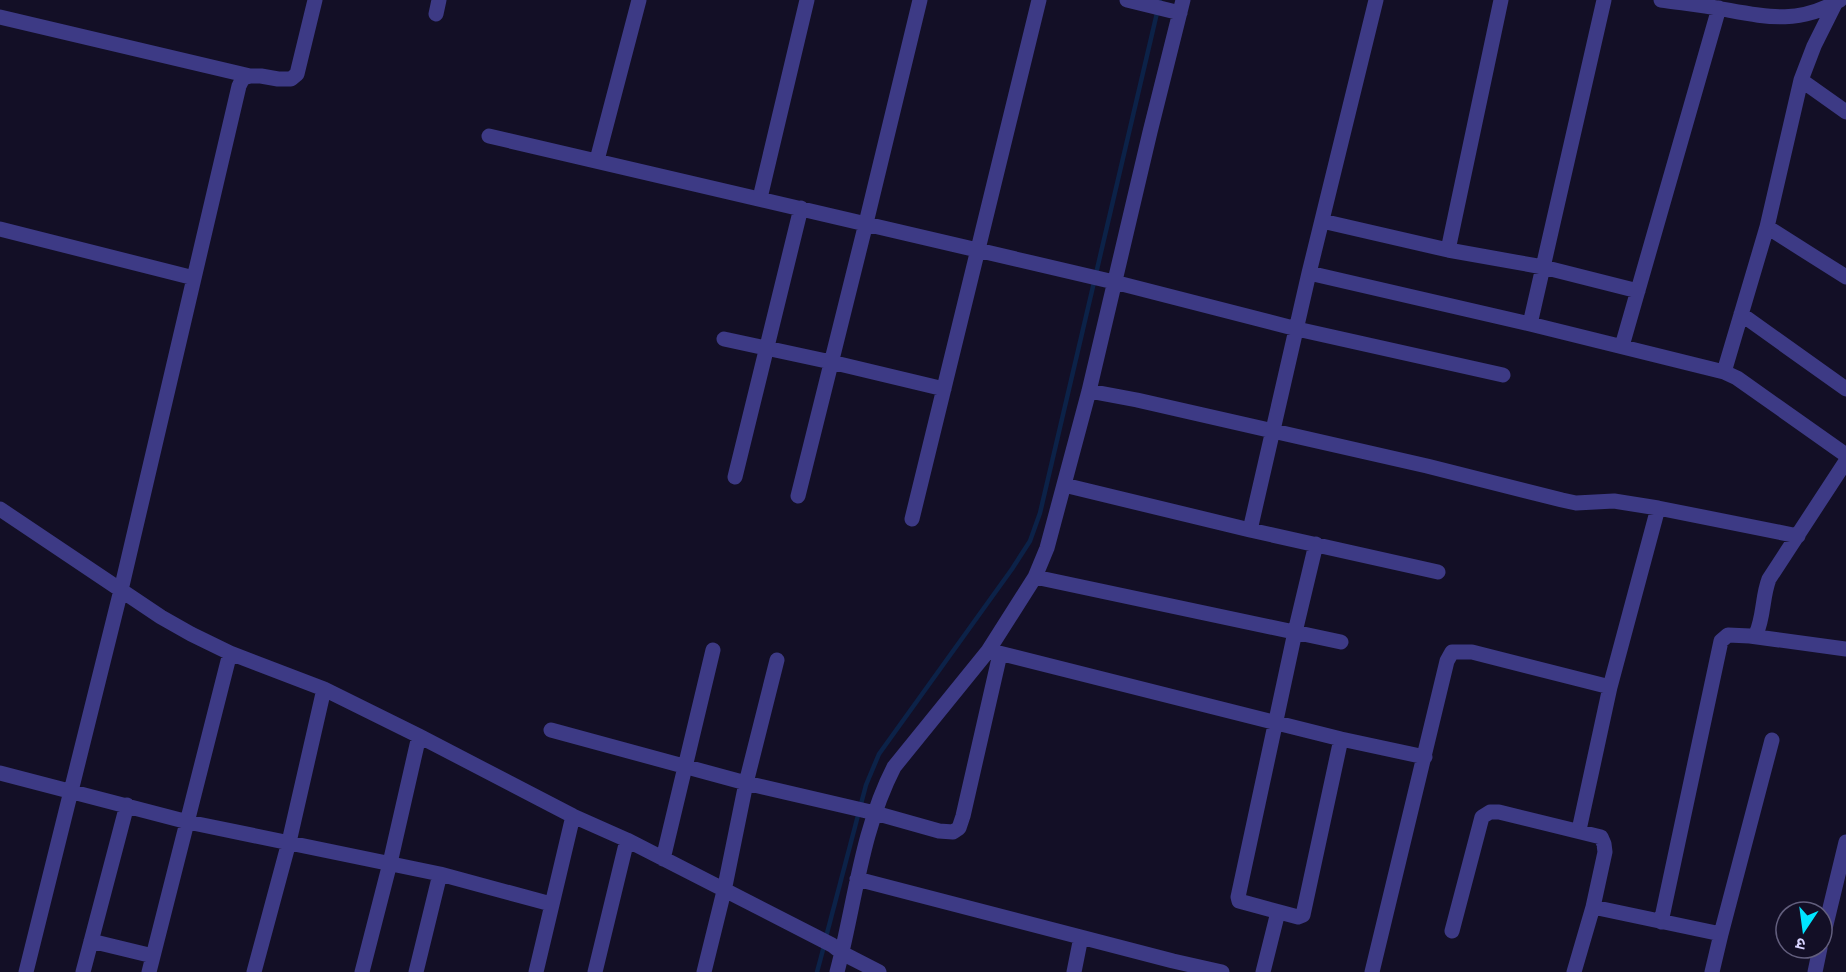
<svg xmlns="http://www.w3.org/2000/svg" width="1846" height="972" viewBox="0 0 1846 972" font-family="'DejaVu Sans','Noto Sans Devanagari',sans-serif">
<rect width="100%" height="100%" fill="#130f26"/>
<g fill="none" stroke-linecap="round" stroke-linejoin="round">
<path stroke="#0c2248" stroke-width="4.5" d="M826,937L866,785L879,754L1012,569L1030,541L1040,513L1160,0
M817,972L824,946"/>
<path stroke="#3d3a85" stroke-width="15" d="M1127,0L1180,13
M1501,0L1448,250L1543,267L1638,291
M1661,0C1681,3 1702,5 1722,9C1766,17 1798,25 1840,0
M436,14L439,0
M0,17L250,76
M1801,80L1846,112
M489,136L1114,282L1297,329L1503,375
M597,160L639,0
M760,198L807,0
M1322,221L1448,250
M1767,227L1846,277
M0,229L194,278
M1309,273L1530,324L1724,372L1737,378L1846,455
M1741,314L1846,389
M1530,324L1604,0
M724,339L831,362L944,389
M1622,346L1719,8
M1724,372L1767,227L1801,80L1814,46L1836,2
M1089,391L1137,400L1427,466L1562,500L1576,503L1614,501L1658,508
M735,477L801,208
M1064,485L1250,530L1309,273L1376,0
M798,496L866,223L920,0
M0,509L161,617L191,634L230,653L324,689L419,736L573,816L627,840L832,945L842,953L879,972
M912,519L1039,0
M1250,530L1438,572
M1316,544L1295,632L1238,897L1239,901L1298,917L1303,915L1341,739
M1035,577L1341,642
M1750,636L1846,649
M991,651L1341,739L1425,757
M551,730L746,783L875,813L939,831L953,832L959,828L963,816L1000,654
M0,773L188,822L440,874L551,904
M1579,830L1610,687L1658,508L1798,536
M663,859L713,650
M857,879L1173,961L1222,972
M1593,907L1721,934L1772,740
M1661,922L1721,641L1728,635L1750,636L1756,634C1764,617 1762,597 1769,579L1846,461
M1452,931L1482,817L1490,812H1499L1601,837L1604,844L1605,852L1593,907L1574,972
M91,941L153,956
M1822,941L1846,842
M26,972L121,590L239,86L243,78L250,76H261L278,79H291L297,74L315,0
M83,972L127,805
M149,972L230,653
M254,972L289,842L324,689
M362,972L390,863L419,736
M416,972L440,874
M536,972L573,816
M595,972L627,840
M704,972L724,891L746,783L777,660
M837,972C855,904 861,831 894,767L988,651L1035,577L1047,548L1089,391L1150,132L1183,0
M1074,972L1081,937
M1263,972L1278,912
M1372,972L1447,661L1452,652H1472L1610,687
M1712,972L1721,934
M1815,972L1820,948"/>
</g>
<g transform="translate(1804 930) rotate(193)"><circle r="28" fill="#130f26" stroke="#625e7d" stroke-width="1.5"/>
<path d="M0-4.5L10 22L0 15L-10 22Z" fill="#00e5ff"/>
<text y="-9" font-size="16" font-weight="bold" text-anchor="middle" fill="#d9d4ff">उ</text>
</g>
</svg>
